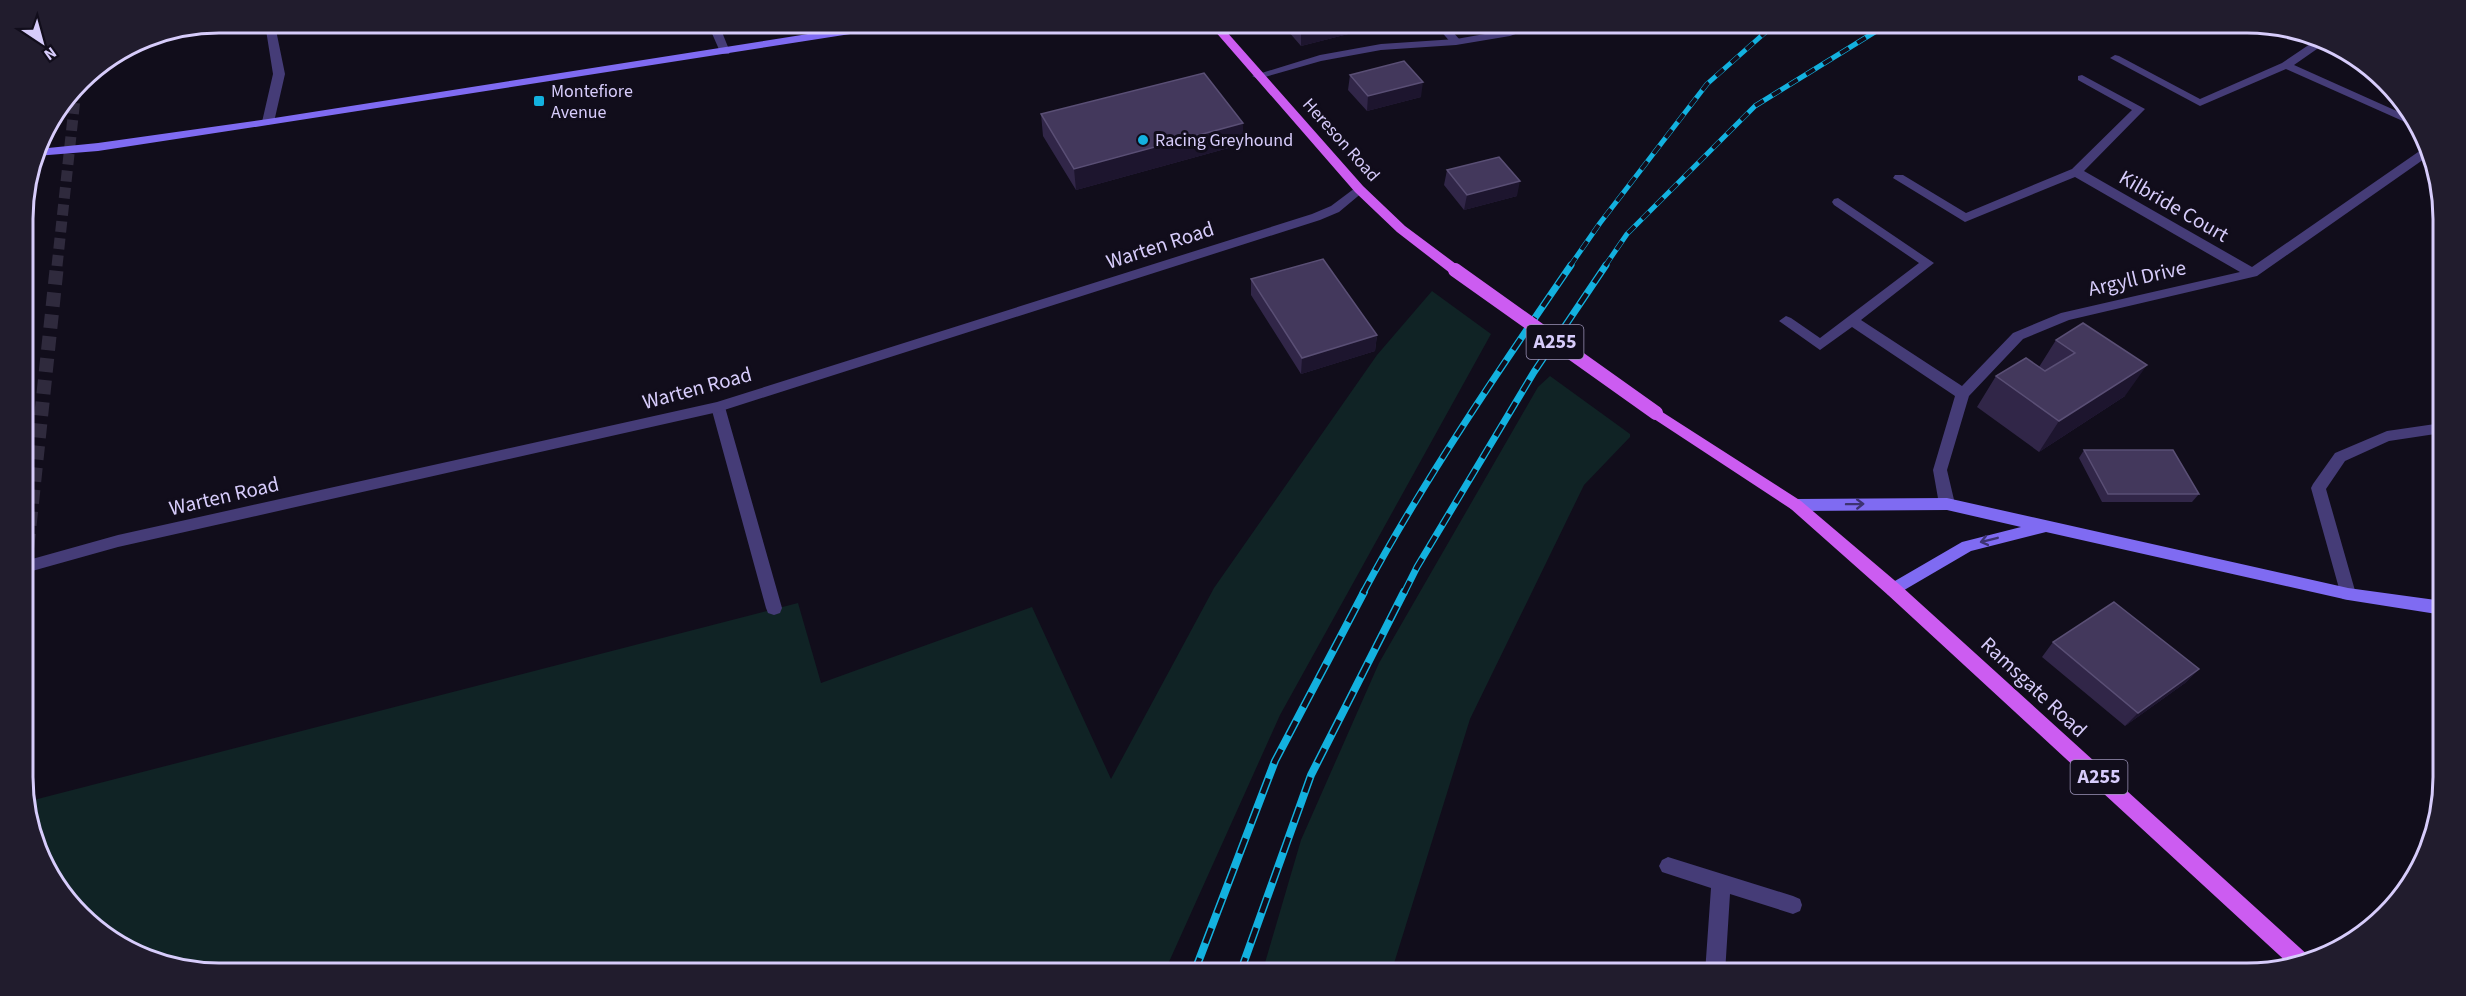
<svg xmlns="http://www.w3.org/2000/svg" width="2466" height="996" viewBox="0 0 2466 996" font-family="'Source Sans 3',sans-serif">
<rect width="100%" height="100%" fill="#110d1b"/>
<path fill="#102325" d="M1432,291L1491,334L1280,715L1164,973H219L156,963L71,906L26,815V802L798,603L821,683L1032,607L1111,779L1214,588L1377,355Z
M1550,376L1630,434V437L1584,485L1470,719L1391,973H1262L1301,840L1379,663L1538,387Z"/>
<g fill="none" stroke-linecap="round" stroke-linejoin="round">
<path stroke="#2f2a3d" stroke-width="11" stroke-dasharray="11 6" stroke-linecap="butt" d="M57,266L76,89"/>
<path stroke="#2f2a3d" stroke-width="14" stroke-dasharray="14 8" stroke-linecap="butt" d="M25,569L57,265"/>
<path fill="#453c77" fill-rule="evenodd" d="M522,22H553L538,28Z
M707,22H718L730,52L729,54H721Z
M1433,22H1444L1460,40V44H1452Z
M718,402L725,407L782,608L780,613L774,615L768,613L766,608L711,407Z"/>
<path fill="#453c77" fill-rule="evenodd" d="M271,22H282L276,30L285,74L274,122L268,125L262,122L273,74L266,30Z
M1532,22H1549L1510,36L1456,45L1381,50L1321,61L1258,79L1252,76L1320,55L1381,44L1456,39L1508,30Z
M2319,38L2327,42L2294,65L2410,117L2414,126L2286,69L2200,106L2110,58L2115,55L2119,56L2200,99L2282,63Z
M2082,75L2145,109L2084,171L2252,267L2421,150H2424L2427,157L2257,276L2069,320L2023,339L1969,396L1947,470L1955,504L1952,508H1942L1939,504L1933,470L1955,396L1852,327L1820,350L1779,321L1786,316L1791,318L1820,338L1919,263L1834,205L1832,202L1834,199L1838,198L1934,263L1861,320L1962,386L2013,333L2061,313L2240,272L2075,177L1965,222L1893,178L1895,175H1903L1966,213L2072,169L2132,110L2078,80V76Z
M1359,185L1363,186V192L1339,212L1320,220L718,412L118,547L25,573V561L118,535L717,402L1312,214L1331,206Z
M2442,423V433L2389,441L2345,461L2326,489L2356,594L2354,599L2348,600L2342,599L2311,488L2313,484L2335,453L2387,431Z
M1668,857L1793,896L1800,899L1802,905L1800,911L1793,914L1730,894L1725,973H1705L1711,888L1662,872L1659,866L1662,860Z"/>
<path fill="#7f6bf2" fill-rule="evenodd" d="M884,22H913L908,25L268,125L98,151L36,156L38,149L98,143L268,119Z
M1947,498L2348,588L2443,601V615L2348,600L2046,532L1971,551L1894,596L1888,595L1886,590L1888,585L1962,542L2021,527L1947,510L1796,511L1791,509L1788,505L1791,501L1796,499Z"/>
<path fill="#cc5cf1" fill-rule="evenodd" d="M1207,22H1218L1363,186L1405,226L1460,267L1461,270L1460,273H1450L1397,232L1355,192Z
M1656,408L1801,501L1900,585L2310,957L2312,962L2292,967L1888,595L1791,509L1651,417L1649,413Z"/>
<defs>
<path id="rail-far2" d="M1570,266L1600,223L1707,84L1777,22
M1605,266L1627,234L1755,106L1891,22"/>
<path id="rail-far1" d="M1363,593C1423,481 1499,370 1571,265
M1404,593L1417,567L1534,372L1606,265"/>
<path id="rail" d="M1194,973L1275,761L1364,592
M1240,973L1311,775L1404,592"/>
</defs>
<use href="#rail-far2" stroke="#13b1df" stroke-width="5"/>
<use href="#rail-far1" stroke="#13b1df" stroke-width="7"/>
<use href="#rail" stroke="#13b1df" stroke-width="8"/>
<use href="#rail-far2" stroke="#110d1b" stroke-width="4" stroke-dasharray="10" stroke-linecap="butt"/>
<use href="#rail-far1" stroke="#110d1b" stroke-width="4.5" stroke-dasharray="13" stroke-linecap="butt"/>
<use href="#rail" stroke="#110d1b" stroke-width="5" stroke-dasharray="16" stroke-linecap="butt"/>
<path stroke="#cc5cf1" stroke-width="14" d="M1455,270L1656,413"/>
</g>
<path fill="#312648" d="M1288,22H1353L1352,33L1301,46L1288,31Z
M1350,75L1421,97L1367,111L1348,90Z
M1041,114L1243,144L1076,190L1043,136Z
M1447,170L1517,196L1464,210L1444,185Z
M1251,279L1377,335L1375,351L1301,374L1251,295Z
M2083,323L2125,396L2039,452L1977,407L1996,376L2039,367L2056,340Z
M2084,450L2199,494L2192,502H2102L2079,458Z
M2053,642L2199,669L2185,683L2125,726L2042,657Z"/>
<path fill="#1d152e" d="M1337,22H1353L1352,33L1301,46V31Z
M1423,82L1421,97L1367,111L1368,96Z
M1243,123V144L1076,190L1074,169Z
M1520,181L1517,196L1464,210L1467,195Z
M1377,335L1375,351L1301,374L1302,358Z
M2147,365L2125,396L2039,452L2059,421Z
M2199,669L2185,683L2125,726L2138,713Z"/>
<path fill="#43385c" stroke="#5a4f75" stroke-width="1.5" d="M1294,22H1337L1301,31Z
M1404,61L1423,82L1368,96L1350,75Z
M1204,73L1243,123L1074,169L1041,114Z
M1499,157L1520,181L1467,195L1447,170Z
M1323,259L1377,335L1302,358L1251,279Z
M2083,323L2147,365L2059,421L1996,376L2026,358L2045,371L2075,353L2056,340Z
M2084,450H2173L2199,494H2108Z
M2114,602L2199,669L2138,713L2053,642Z"/>
<defs><path id="oneway-shaft" d="M-6 0H5M1.5-3L5.5 0L1.5 3" fill="none" stroke-width="1.6" stroke-linecap="round" stroke-linejoin="round" transform="scale(1.5)"/></defs>
<g stroke="#3d3371">
<use href="#oneway-shaft" transform="translate(1855 504) rotate(-1)"/>
<use href="#oneway-shaft" transform="translate(1989 540) rotate(166)"/>
</g>
<g fill="#13b1df" stroke="#110d1b" stroke-width="2">
<rect x="533" y="95" width="12" height="12" rx="3"/>
<circle cx="1143" cy="140" r="6"/>
</g>
<g text-anchor="middle" dominant-baseline="central" stroke-width="6" stroke-linejoin="round" paint-order="stroke">
<g font-size="18" fill="#d7ccfb" stroke="#110d1b" text-anchor="start">
<text x="551" y="91">Montefiore<tspan x="551" dy="21">Avenue</tspan></text>
<text x="1155" y="140">Racing Greyhound</text>
</g>
<g font-size="18" fill="#d7ccfb" stroke="#110d1b">
<text transform="translate(1341 140) rotate(48)">Hereson Road</text>
</g>
<g fill="#110d1b" stroke="#9c93b8" stroke-width="1.5">
<rect x="1526.5" y="325" width="57" height="34" rx="4.5"/>
<rect x="2070.5" y="760" width="57" height="34" rx="4.5"/>
</g>
<g font-size="20" font-weight="bold" fill="#d7ccfb">
<text x="1555" y="342">A255</text>
<text x="2099" y="777">A255</text>
</g>
<g font-size="21" fill="#d7ccfb" stroke="#110d1b">
<text transform="translate(2174 206) rotate(30)">Kilbride Court</text>
<text transform="translate(1160 245) rotate(-18)">Warten Road</text>
<text transform="translate(2137 278) rotate(-13)">Argyll Drive</text>
<text transform="translate(697 388) rotate(-15)">Warten Road</text>
<text transform="translate(224 496) rotate(-13)">Warten Road</text>
<text transform="translate(2034 687) rotate(43)">Ramsgate Road</text>
</g>
</g>
<path d="M0 0H2466V996H0ZM219 33H2247A186 186 0 0 1 2433 219V777A186 186 0 0 1 2247 963H219A186 186 0 0 1 33 777V219A186 186 0 0 1 219 33Z" fill="#211c2d" fill-rule="evenodd"/>
<path fill="none" stroke="#d7ccfb" stroke-width="3" d="M219 33H2247A186 186 0 0 1 2433 219V777A186 186 0 0 1 2247 963H219A186 186 0 0 1 33 777V219A186 186 0 0 1 219 33Z"/>
<g transform="translate(42 42) rotate(144)" stroke="#110d1b" stroke-width="4.5" paint-order="stroke">
<path d="M0-4.5L10 22L0 15L-10 22Z" fill="#d7ccfb"/>
<text y="-9" font-size="16" font-weight="bold" text-anchor="middle" fill="#d7ccfb">N</text>
</g>
</svg>
